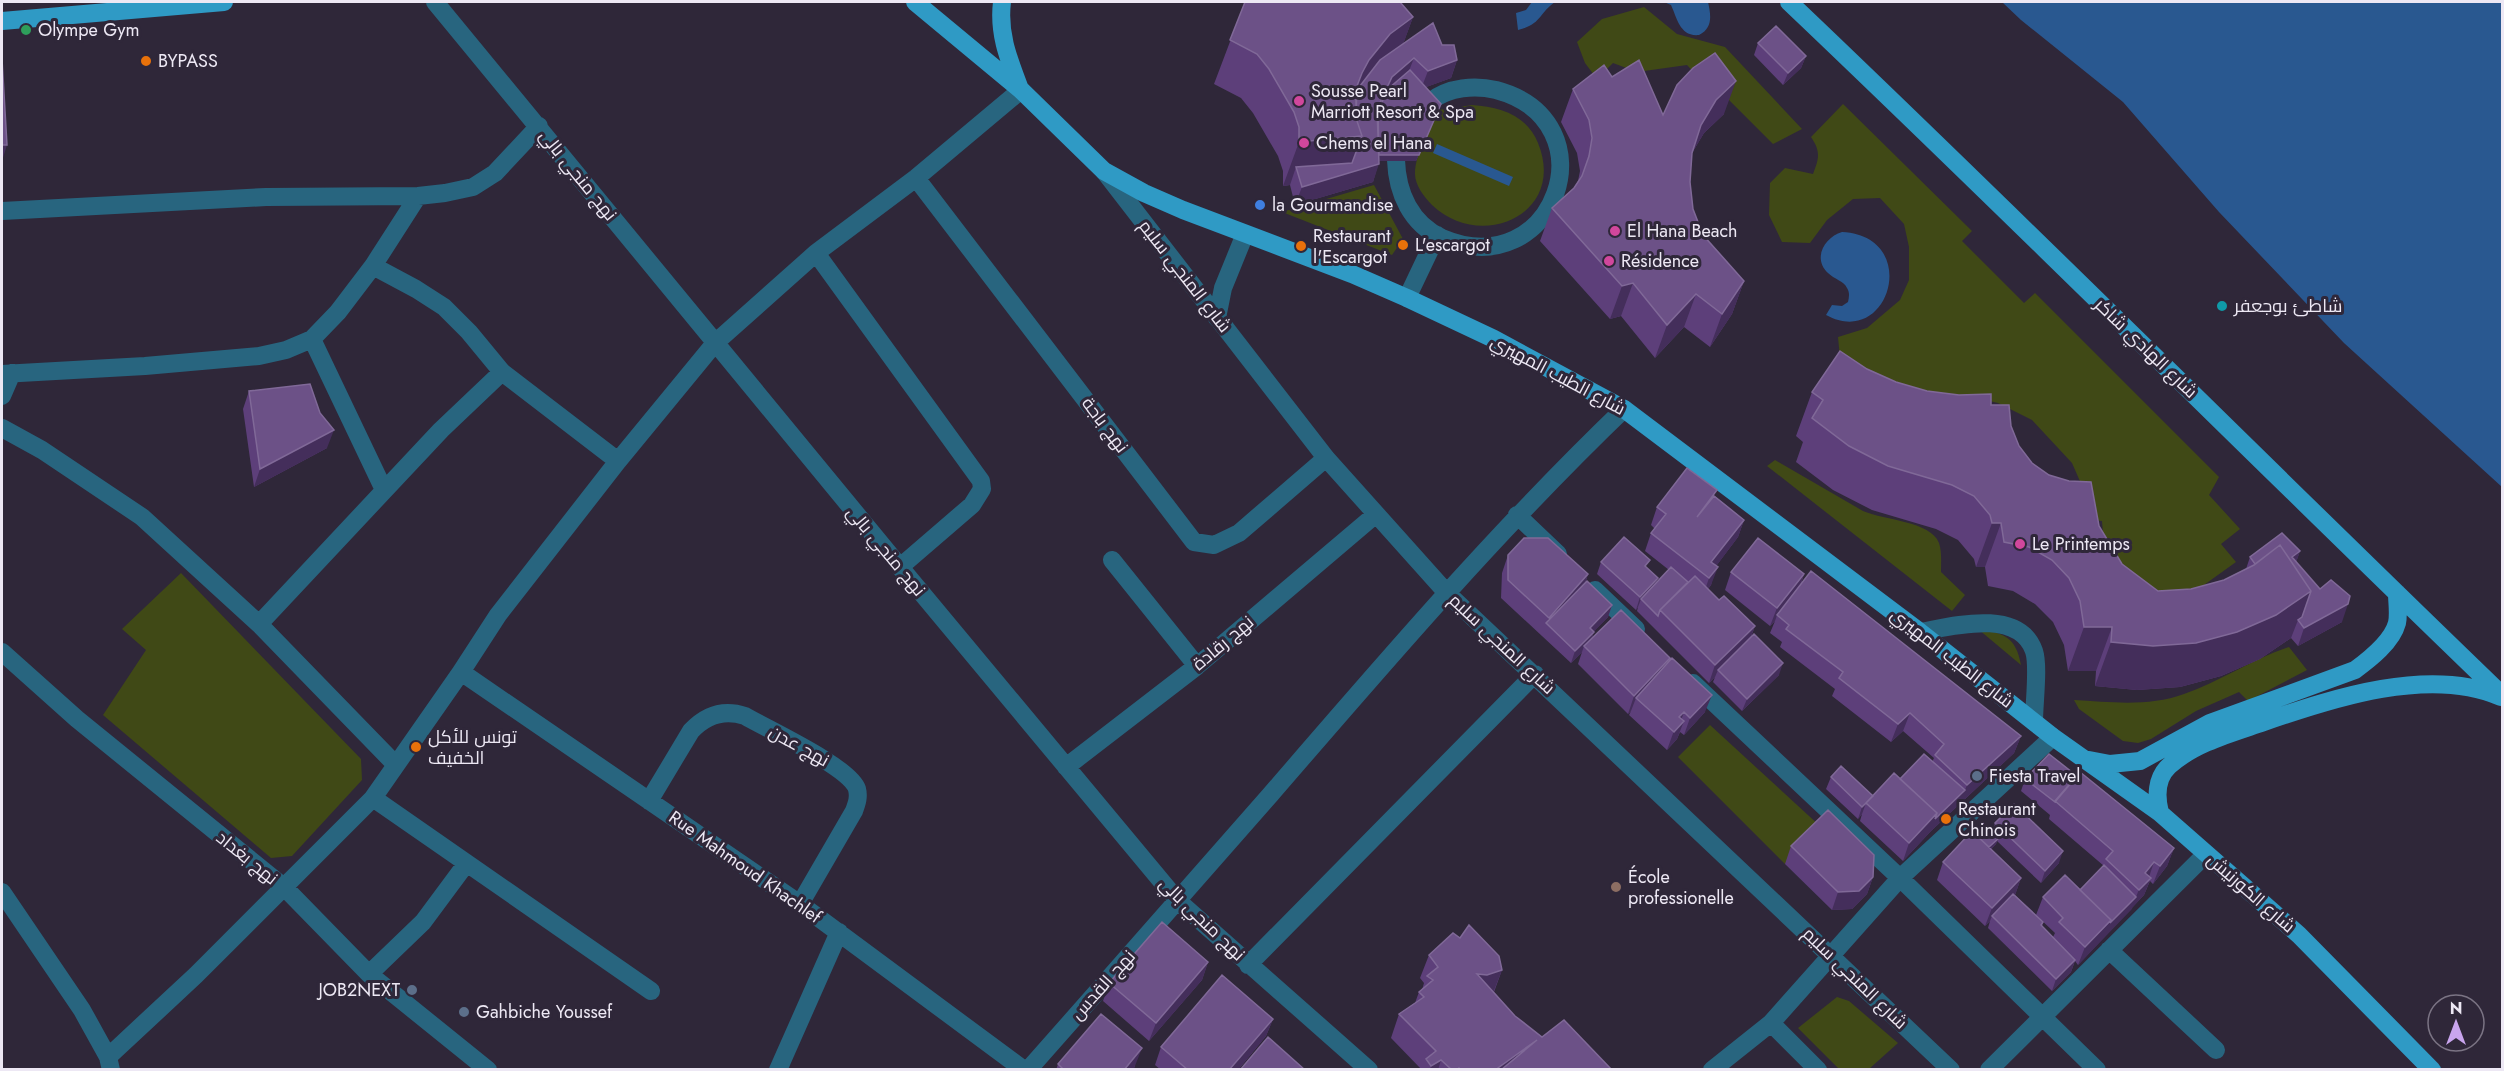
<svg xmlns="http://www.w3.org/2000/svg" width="2504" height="1071" viewBox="0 0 2504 1071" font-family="Jost,Cairo,sans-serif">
<rect width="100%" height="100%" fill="#2f2739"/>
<path fill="#404916" d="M1644,7L1677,34L1725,47L1802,129L1773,144L1725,96L1699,78L1687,65L1637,72L1613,63L1597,79L1585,63L1577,42L1602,19Z
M1843,104L1972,231L1962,241L2024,303L2035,293L2219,477L2209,495L2240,529L2221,544L2236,562L2197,590L2154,601L2105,556L2102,521L2092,520L2086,495L2072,463L2032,420L1998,403L1964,395H1925L1840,358L1838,337L1867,328L1900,300L1909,280V247L1904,224L1880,198L1853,199L1827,220L1810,243L1782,242L1769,215L1770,183L1785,168L1813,174C1819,158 1821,152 1811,137Z
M1472,105C1500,107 1527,115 1538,143C1567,214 1481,252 1432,205C1424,197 1415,185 1415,174C1415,152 1431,130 1439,110Z
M1374,185L1403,239L1392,255L1282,212Z
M1775,460L1863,511C1883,520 1931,521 1939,543C1942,552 1941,563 1941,572L1965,595L1952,611L1767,466Z
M181,573L361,759L362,780L292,856L271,858L103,715L146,650L122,629Z
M1978,629C2004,633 2016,637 2021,665Z
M2289,647L2307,670L2248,701L2239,692L2196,711L2151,739L2138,743L2123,741L2079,709L2074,700C2110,702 2149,707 2184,694C2220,682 2252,659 2289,647Z
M1710,725L1821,827L1785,864L1678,757Z
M1837,997L1849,1001L1898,1043L1869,1069H1839L1798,1028Z"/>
<path fill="#295890" d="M1532,2H1555C1538,14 1542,24 1518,30L1516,13L1526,10Z
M1664,2H1708C1711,15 1713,28 1699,35C1680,37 1677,18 1671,5Z
M2002,2H2502V487L2344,343L2219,212L2123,102L2021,20Z
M1437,144L1513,177L1509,186L1433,153Z
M1842,232C1922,236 1890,350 1826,315L1832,305L1842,306L1848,302C1849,297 1850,293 1847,288C1844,281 1834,279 1828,273C1812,258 1825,237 1842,232Z"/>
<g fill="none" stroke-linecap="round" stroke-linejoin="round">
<path stroke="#28657f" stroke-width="18" d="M435,2L900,567L1178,901L1369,1070
M1396,160C1397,193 1411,224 1442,238C1555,286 1613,121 1496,90C1475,85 1449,87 1431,101
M1104,171L1326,458L1446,592L1951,1070
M916,178L1194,542L1214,545L1239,533L1326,458
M2,211L266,197L418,196L445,193L473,187L495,173L539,126
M816,253L981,481L982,489L972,505L900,567
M373,266L416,289L444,307L469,332L502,372L618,461
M1407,298L1437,235
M1217,318L1223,288L1245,234
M312,339L384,490
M2,374L145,366L259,356L286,350L312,339L338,312L373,266L418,196
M2,396L12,373
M2,428L42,450L142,517L259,624L396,765
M1517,515L1558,554
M1112,560L1197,666
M1595,590L1636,629
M259,624L441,430L502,372
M1920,632C1953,626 2019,608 2034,651C2039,666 2034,703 2034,722
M2,652L77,719L285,888L369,974L488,1070
M461,672L800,904L1024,1070
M1693,683L1900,878L2097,1070
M1066,767L1197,666L1375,515
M373,798L651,991
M649,801L691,731C706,715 724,709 745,716C767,729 850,767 857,789C859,797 857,803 854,811L800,904
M2,892L82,1010L108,1057
M2109,950L2216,1050
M1248,965L1535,674
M369,974L423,922L466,864
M1771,1023L1818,1070
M111,1070L108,1057L196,975L373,798L461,672L498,615L618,461L715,343L816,253L916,178L1021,90
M778,1070L839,932
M1028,1070C1109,978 1191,886 1271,794C1385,662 1498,530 1624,409
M1712,1070L1771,1023L1900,878L2053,737
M1989,1070L2206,854"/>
<path stroke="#2f9ac5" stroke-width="18" d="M915,2L1021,90L1104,171L1144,193L1183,210L1352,274L1407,298L1494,339L1624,409L1920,632L2053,737L2160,813L2299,935L2432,1070
M1002,2C998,34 1009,60 1020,89
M1789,2C2029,230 2263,465 2502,695
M2,21L224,2
M2089,760L2110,764L2140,761L2210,723L2355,670C2370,659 2392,642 2397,623C2399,614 2397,602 2397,593
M2160,813C2156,797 2156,778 2169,766C2194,743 2232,733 2264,722C2333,698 2430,666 2501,697"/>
</g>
<path fill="#5d3f7a" d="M1245,2L1413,17L1403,44L1442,45L1457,60L1451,78L1426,87L1439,110L1416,161H1379L1373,182L1295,205L1290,185L1283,186V171L1278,156L1253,113L1241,98L1214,84Z
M1758,43L1806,56L1801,68L1783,85L1754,55Z
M1612,77L1663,115L1724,114L1704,133L1692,153L1690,182L1693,209L1703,235L1744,281L1732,314L1710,347L1684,327L1655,358L1621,316L1610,319L1540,241L1552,208L1574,188L1578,181L1580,171L1577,153L1561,122L1573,89Z
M1867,369L1896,382L1927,391L1991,405L2011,426L2019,446L2032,463L2099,526L2122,564L2158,591L2191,589L2224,580L2246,569L2250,557L2300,551L2296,562L2342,622L2298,646L2291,638L2260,659L2221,676L2180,687L2137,690L2095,686L2096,671H2068L2064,645L2053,622L2035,604L2013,591L1988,586L1985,567H1976L1974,559L1958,540L1936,529L1872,510L1833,490L1796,462L1803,442L1796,436L1812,392Z
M249,391L327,448L254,487L243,409Z
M1715,496L1744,520L1738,537L1716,566L1711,585L1708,589L1719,600L1755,626L1751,637L1779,675L1742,711L1713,682L1715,677L1709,683L1637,611L1638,607L1636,610L1597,574L1601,562L1647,568L1657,582L1669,570L1645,551L1651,533L1655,529L1651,525L1657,507Z
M1508,555L1588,574L1585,584L1612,605L1608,617L1594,631L1592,638L1670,658L1669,662L1705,712L1684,735L1680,732L1677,739L1667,750L1629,715L1631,711L1628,714L1578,664L1582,652L1571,663L1501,598L1502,573Z
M1731,572L1804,574L1801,584L2021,736L2014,753L1931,831L1903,861L1860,821L1862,814L1858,819L1826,789L1831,777L1873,796L1900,779L1932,762L1934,758L1903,731L1891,742L1832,696L1835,689L1780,647L1782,642L1770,633L1775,621L1770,626L1725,590Z
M2077,776L2174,848L2167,866L2153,884L2150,881L2144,895L2078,965L2075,961L2071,972L2052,991L1988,928L1990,921L1985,926L1937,880L1943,862L1974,833L1992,832L1995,823L2059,863L2041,883L1997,841L1996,844L1991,849L2021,878L2015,895L2043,922L2042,926L2053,937L2055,933L2036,915L2043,897L2080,890L2104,866L2049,819L2050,815L2021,791L2025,779Z
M1791,846L1873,877L1867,894L1852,909L1832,910L1785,864Z
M1429,955L1502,970L1494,992L1515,1016L1542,1037L1612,1070H1422L1391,1038L1399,1014L1415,1003L1419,992L1422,990L1424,983L1420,978Z
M1208,962L1202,980L1149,1041L1103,1001L1109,983Z
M1273,1019L1266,1036L1238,1070H1161L1155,1065L1161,1047Z
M1058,1064L1135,1066L1133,1070H1056Z"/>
<path fill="#442e5b" d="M1413,17L1397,61L1347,112L1362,73L1369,60L1390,34Z
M1806,56L1801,68L1783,85L1788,73Z
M1414,58L1407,76L1373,121L1392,77Z
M1457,60L1451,78L1421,89L1428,71Z
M1736,81L1724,114L1704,133L1689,158L1701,125L1716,100Z
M1441,104L1416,161H1371Z
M1362,136L1379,164L1373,182L1295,205L1302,187L1296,167L1290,185L1283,186L1299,142Z
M2,145H7L2,161Z
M1744,281L1732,314L1710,347L1722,314Z
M1633,283L1621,316L1610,319L1622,286Z
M1696,294L1684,327L1655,358L1667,325Z
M334,430L327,448L254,487L260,469Z
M1744,520L1738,537L1708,577L1711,562Z
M1992,523H2001L1985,567H1976Z
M2300,551L2294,569L2292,557Z
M1718,567L1711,585L1703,596L1709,578Z
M1588,574L1582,592L1546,623L1549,618Z
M1804,574L1798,592L1777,615L1775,621L1770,626L1777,608Z
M1658,578L1654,591L1641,599L1638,607L1636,610L1640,597Z
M2311,591L2300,623L2298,620L2291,638L2260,659L2221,676L2180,687L2137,690L2095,686L2111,642Z
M2348,604L2342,622L2298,646L2304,628Z
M1612,605L1608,617L1586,640L1590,628Z
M1755,626L1748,644L1718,670L1715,677L1709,683L1715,665Z
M2084,627H2112L2096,671H2068Z
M1594,632L1590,644L1584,646L1582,652L1571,663L1575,651Z
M1670,658L1663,676L1636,698L1631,711L1628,714L1634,696Z
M1783,663L1779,675L1742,711L1747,699Z
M1712,695L1705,712L1684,735L1690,718Z
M1684,712L1679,726L1684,721L1677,739L1667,750L1679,717Z
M1910,713L1903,731L1891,742L1898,724Z
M2021,736L2014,753L1931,831L1903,861L1909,843L1937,813L1965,790L1967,785Z
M1866,803L1862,814L1858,819L1862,807Z
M1999,838L1996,844L1982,858L1984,852Z
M2174,848L2167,866L2153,884L2160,866Z
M2063,851L2059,863L2041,883L2045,871Z
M2154,862L2148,880L2151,878L2144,895L2132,908L2145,873Z
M1873,877L1867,894L1852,909L1832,910L1838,892Z
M2021,878L2015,895L1992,916L1990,921L1985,926L1992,908Z
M2136,897L2132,909L2078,965L2085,947Z
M2075,960L2071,972L2052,991L2056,979Z
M1208,962L1202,980L1149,1041L1156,1023Z
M1502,970L1493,993L1477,974Z
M1273,1019L1266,1036L1238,1070H1229Z
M1537,1040L1520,1070H1495Z
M1142,1048L1135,1066L1133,1070H1124Z
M1441,1060L1438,1070H1430L1431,1066Z"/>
<path fill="#6c5187" stroke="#806998" stroke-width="1.5" d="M1245,2H1400L1413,17L1390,34L1369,60L1362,73L1357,86L1356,118L1362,136L1299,142V127L1294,112L1269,69L1257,54L1230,40Z
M1433,23L1442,45H1454L1457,60L1428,71L1414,58L1392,77L1377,109L1379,164L1302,187L1296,167L1352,163L1362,136L1356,118V92L1360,86L1380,60Z
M1776,26L1806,56L1788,73L1758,43Z
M1715,53L1736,81L1716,100L1701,125L1692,153L1690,182L1693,209L1703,235L1744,281L1722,314L1696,294L1667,325L1633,283L1622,286L1552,208L1574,188L1582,176L1589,156L1592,138L1589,120L1573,89L1604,65L1612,77L1639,60L1663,115L1677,85L1693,68Z
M2,59L7,145H2Z
M1410,70L1441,104L1419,155H1379L1378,111L1388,89Z
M1840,351L1867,369L1896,382L1927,391L1959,395L1991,394V405H2009L2011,426L2019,446L2032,463L2049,475L2069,481L2091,482L2099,526L2122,564L2158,591L2191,589L2224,580L2254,565L2280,545L2311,591L2276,615L2237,632L2196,643L2153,646L2111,642L2112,627H2084L2080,601L2069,578L2052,560L2029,547L2004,542L2001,523H1992L1990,515L1974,496L1952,485L1888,466L1849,446L1812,418L1823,400L1812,392Z
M310,384L320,413L334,430L260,469L249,391Z
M1687,468L1717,490L1697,517L1714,496L1744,520L1711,562L1718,567L1709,578L1651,533L1666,514L1657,507Z
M2282,533L2300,551L2292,557L2320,589L2331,580L2350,596L2348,604L2304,628L2298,620L2302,617L2311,591L2280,545L2255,564L2250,557Z
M1624,537L1650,560L1645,566L1658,578L1640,597L1601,562Z
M1524,538H1548L1588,574L1549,618L1508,580V555Z
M1758,538L1804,574L1777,608L1731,572Z
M1671,567L1688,582L1660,610L1658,616L1641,599Z
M1811,571L2021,736L1967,785L1935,755L1944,744L1910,713L1898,724L1839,678L1843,672L1786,629L1789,625L1777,615Z
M1695,576L1719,600L1724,596L1755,626L1715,665L1660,610Z
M1587,581L1612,605L1590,628L1594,632L1575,651L1546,623Z
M1621,610L1670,658L1634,696L1584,646Z
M1754,634L1783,663L1747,699L1718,670Z
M1672,658L1712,695L1690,718L1684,712L1679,717L1684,721L1674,732L1636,698Z
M1924,754L1965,790L1935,819L1937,813L1900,779Z
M2049,754L2077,776L2055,802L2025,779Z
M1841,766L1873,796L1862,807L1831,777Z
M2080,772L2174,848L2160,866L2154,862L2145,873L2151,878L2139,890L2106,859L2113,851L2055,801Z
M1894,773L1937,813L1909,843L1866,803Z
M2014,804L2063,851L2045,871L1995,823Z
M1828,810L1874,855L1873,877L1859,891L1838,892L1791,846Z
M1984,823L1999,838L1989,847L1974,833Z
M1972,831L2021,878L1992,908L1943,862Z
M2104,865L2136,897L2110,923L2111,920L2080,890Z
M2065,875L2111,920L2085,947L2059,922L2063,918L2043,897Z
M2013,894L2043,922L2041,925L2075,960L2056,979L1992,916Z
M1162,922L1208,962L1156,1023L1109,983Z
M1469,925L1499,956L1502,970L1487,975L1477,974L1515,1016L1542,1037L1564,1020L1612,1070H1501L1537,1040L1495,1070H1462L1459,1068L1457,1070H1452L1441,1060L1431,1066L1426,1059L1436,1051L1399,1014L1424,997L1419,992L1433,980L1427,976L1438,967L1429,955L1453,933L1460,938Z
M1222,975L1273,1019L1229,1070H1188L1161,1047Z
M1101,1014L1142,1048L1124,1070H1064L1058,1064Z
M1268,1037L1305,1070H1240Z"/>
<circle fill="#2e9e5b" stroke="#2f2739" stroke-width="2" cx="26" cy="30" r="6"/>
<g fill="#e8710a" stroke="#2f2739" stroke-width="2">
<circle cx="146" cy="61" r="6"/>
<circle cx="1403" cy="245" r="6"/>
<circle cx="1301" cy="246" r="6"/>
<circle cx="416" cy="747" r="6"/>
<circle cx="1946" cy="819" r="6"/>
</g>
<g fill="#d1479c" stroke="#2f2739" stroke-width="2">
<circle cx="1299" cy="101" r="6"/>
<circle cx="1304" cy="143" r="6"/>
<circle cx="1615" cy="231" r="6"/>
<circle cx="1609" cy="261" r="6"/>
<circle cx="2020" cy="544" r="6"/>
</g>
<circle fill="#3f7fe0" stroke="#2f2739" stroke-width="2" cx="1260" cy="205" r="6"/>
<circle fill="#0f9aa8" stroke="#2f2739" stroke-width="2" cx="2222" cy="306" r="6"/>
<g fill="#5c6f8a" stroke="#2f2739" stroke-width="2">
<circle cx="1977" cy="776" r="6"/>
<circle cx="412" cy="990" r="6"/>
<circle cx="464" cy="1012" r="6"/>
</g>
<circle fill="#8d6e63" stroke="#2f2739" stroke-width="2" cx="1616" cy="887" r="6"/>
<g text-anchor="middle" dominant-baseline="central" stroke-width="6" stroke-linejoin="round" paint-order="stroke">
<g font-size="18" fill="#ede8f4" stroke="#2f2739" text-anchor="start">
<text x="38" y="30">Olympe Gym</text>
<text x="158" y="61">BYPASS</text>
<text x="1311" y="91">Sousse Pearl<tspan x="1311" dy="21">Marriott Resort &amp; Spa</tspan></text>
<text x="1316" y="143">Chems el Hana</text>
<text x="1272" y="205">la Gourmandise</text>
<text x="1627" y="231">El Hana Beach</text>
<text x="1313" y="236">Restaurant<tspan x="1313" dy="21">l'Escargot</tspan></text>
<text x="1415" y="245">L'escargot</text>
<text x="1621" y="261">Résidence</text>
<text x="2234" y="306">شاطئ بوجعفر</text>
<text x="2032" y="544">Le Printemps</text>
<text x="428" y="737">تونس للأكل<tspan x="428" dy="21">الخفيف</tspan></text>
<text x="1989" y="776">Fiesta Travel</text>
<text x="1958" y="809">Restaurant<tspan x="1958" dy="21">Chinois</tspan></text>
<text x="1628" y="877">École<tspan x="1628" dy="21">professionelle</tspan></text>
<text x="400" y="990" text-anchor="end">JOB2NEXT</text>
<text x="476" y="1012">Gahbiche Youssef</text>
</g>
<g font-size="18" fill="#ede8f4" stroke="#2f2739">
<text transform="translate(578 175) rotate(51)">نهج منجي بالي</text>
<text transform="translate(1185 276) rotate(52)">شارع المنجي سليم</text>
<text transform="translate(2146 348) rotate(44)">شارع الهادي شاكر</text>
<text transform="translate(1558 375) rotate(28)">شارع الطيب المهيري</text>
<text transform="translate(1105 425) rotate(53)">نهج باجة</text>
<text transform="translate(886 551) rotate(50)">نهج منجي بالي</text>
<text transform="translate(1223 643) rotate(-40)">نهج رقادة</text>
<text transform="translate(1502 644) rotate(43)">شارع المنجي سليم</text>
<text transform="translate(1952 658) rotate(38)">شارع الطيب المهيري</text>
<text transform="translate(799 746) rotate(29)">نهج عدن</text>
<text transform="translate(247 858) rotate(39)">نهج بغداد</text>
<text transform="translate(745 867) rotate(35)">Rue Mahmoud Khachlef</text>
<text transform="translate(2251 893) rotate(41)">شارع الكورنيش</text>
<text transform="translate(1202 919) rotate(44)">نهج منجي بالي</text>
<text transform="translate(1855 978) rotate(44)">شارع المنجي سليم</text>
<text transform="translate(1103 985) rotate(-48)">نهج القدس</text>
</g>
</g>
<rect width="2504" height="1071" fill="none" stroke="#ede8f4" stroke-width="6"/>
<g transform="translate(2456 1023)"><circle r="28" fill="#2f2739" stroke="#7b7484" stroke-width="1.5"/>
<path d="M0-4.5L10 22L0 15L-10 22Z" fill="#c9a5ee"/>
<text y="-9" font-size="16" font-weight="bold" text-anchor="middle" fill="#ede8f4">N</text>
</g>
</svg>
